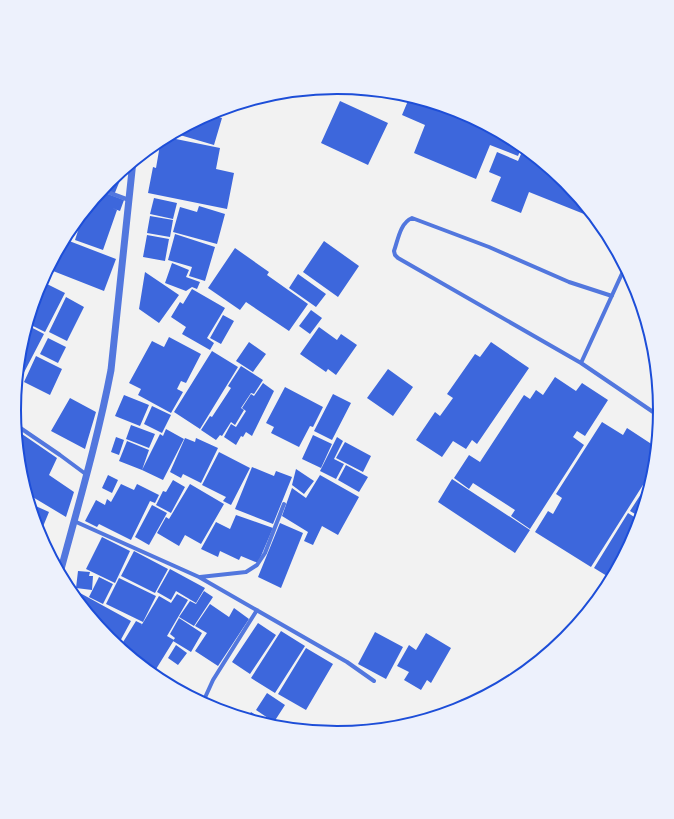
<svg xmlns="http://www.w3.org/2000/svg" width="674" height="819" viewBox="0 0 674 819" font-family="Roboto,sans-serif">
<rect width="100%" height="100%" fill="#f2f2f2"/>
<path fill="#3d67dc" d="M410,96L461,111L517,141L522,146L518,156L490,145L476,179L414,153L425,125L402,115Z
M340,101L388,123L368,165L321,143Z
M208,114L222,118L214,145L173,133Z
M166,137L220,148L216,169L234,173L227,209L148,193L153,167L156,168L161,139Z
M524,147L566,181L587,207L584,214L529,192L521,213L491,201L501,177L489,172L497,152L518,161Z
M125,168L114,195L102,189L109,181Z
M100,191L124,200L120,211L112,208L117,210L103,250L75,240L85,209Z
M154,198L177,203L173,219L150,214Z
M199,206L225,214L217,244L173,232L180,207L197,212Z
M82,215L72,237L66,235L69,230Z
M150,216L173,220L170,237L147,233Z
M175,234L215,247L205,281L189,276L192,267L168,260Z
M147,235L169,239L165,261L143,257Z
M64,239L116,259L104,291L48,269Z
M324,241L359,266L338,297L303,272Z
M235,248L269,272L267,275L308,304L289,331L246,302L240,310L208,288Z
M172,263L189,270L186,277L200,282L197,289L192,287L186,291L165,283Z
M145,272L179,295L159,323L139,309Z
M298,274L326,294L316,307L289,288Z
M41,281L65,293L45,332L27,323Z
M192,289L225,308L207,338L214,343L210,350L182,334L186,327L171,317L180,302L183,304Z
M66,297L84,307L67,341L49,332Z
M311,310L322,318L310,334L299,326Z
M223,315L234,321L221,344L210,338Z
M27,325L44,334L18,384H17L20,346Z
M319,327L337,340L341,334L357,345L336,375L328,369L326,372L300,354Z
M169,337L201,354L186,383L181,381L177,389L183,392L171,413L138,395L141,389L129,383L152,341L164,347Z
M48,338L66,347L58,363L40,354Z
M249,342L266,354L253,372L236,361Z
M491,342L529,368L477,444L472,440L466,449L453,441L442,457L416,440L435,412L440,416L453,398L447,394L475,354L480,357Z
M212,351L238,367L200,429L174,412Z
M36,356L62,369L50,395L24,382Z
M241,366L263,380L254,394L251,393L241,408L244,410L235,425L231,422L222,436L220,435L216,440L201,430L210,416L212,417L231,388L228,386Z
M388,369L413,387L393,416L367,398Z
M555,377L576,391L582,383L608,400L585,436L577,431L573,437L584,445L530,529L511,516L515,510L473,483L469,489L454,478L469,455L480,462L524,395L530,399L536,390L543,395Z
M263,383L274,391L252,436L246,432L243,437L241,436L236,445L224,437L231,424L236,427L246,411L242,408L251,394L254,396Z
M285,387L323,407L313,427L310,426L299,447L271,433L274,427L266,423Z
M333,394L351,403L332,440L314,431Z
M124,395L149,405L140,426L115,416Z
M70,398L96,412L85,449L51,431Z
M152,406L171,415L162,433L144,424Z
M602,422L623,435L627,428L656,447L654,473L652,479L648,477L591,567L535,532L548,511L553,514L562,498L556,494Z
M131,425L155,434L149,448L126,439Z
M166,429L184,439L163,480L142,470L160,434L163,436Z
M22,434L57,458L49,475L74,492L66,517L26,493L20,472L17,443Z
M313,435L332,444L321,468L302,459Z
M116,437L124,440L119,455L111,452Z
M337,437L343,441L334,459L344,464L336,479L320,471Z
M185,438L195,442L196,438L218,448L201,483L183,474L181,478L170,472Z
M127,441L149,450L142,470L119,461Z
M345,442L371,456L363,472L336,458Z
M219,452L250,468L231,505L223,501L226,497L202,485Z
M346,465L368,477L359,492L338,480Z
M252,467L274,476L276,471L292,477L273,524L235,509Z
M296,469L314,481L304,494L292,485Z
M108,475L118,480L112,493L102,488Z
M320,475L359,497L338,535L322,526L313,545L304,541L308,532L282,516L292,488L306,498Z
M452,479L530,530L515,553L438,502Z
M173,480L185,487L171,513L156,505L163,491L166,492Z
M650,480L651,481L640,517L630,511Z
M121,484L134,490L137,484L159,495L155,503L150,501L131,540L99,524L97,527L85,521L96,500L105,505L107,499L111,502Z
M190,484L224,504L201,544L185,535L179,546L157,533L166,517L169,519Z
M29,503L49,512L42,529L37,526Z
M152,505L167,513L149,545L135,537Z
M628,513L639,520L635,533L607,576L594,568Z
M236,515L273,528L258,563L241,556L239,560L220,551L218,557L201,549L216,522L230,529Z
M280,523L303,533L281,588L258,577Z
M102,537L130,551L115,583L86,569Z
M134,551L168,569L155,593L121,576Z
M620,559L621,560L612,577L609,575Z
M170,569L205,588L196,603L176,591L171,600L157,592Z
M78,571L90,572L89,576H93L92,590L76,588Z
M99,577L113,584L103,604L89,597Z
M119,578L156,596L143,622L106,604Z
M204,591L213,597L194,626L179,617L190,601L196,604Z
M80,593L131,621L118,645L108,638L77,599Z
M177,594L188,600L167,636L174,640L153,674L120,647L136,621L142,624L141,626L159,596L171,603Z
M210,604L229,617L234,608L249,619L218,666L195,651L207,633L195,626Z
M179,618L202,633L191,652L173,641L175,638L170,634Z
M258,623L276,635L250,674L232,662Z
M281,631L305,646L275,693L251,678Z
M375,632L403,647L386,679L358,664Z
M426,633L451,648L431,683L427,680L421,690L404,680L409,672L397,666L409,645L416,650Z
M176,645L187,653L178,665L168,658Z
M306,648L333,664L306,710L278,694Z
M267,693L285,705L274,722L256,710Z
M251,712L271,725L247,718Z"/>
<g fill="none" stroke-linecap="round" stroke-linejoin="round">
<path stroke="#5277de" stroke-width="3" d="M462,701L467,704"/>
<path stroke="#5277de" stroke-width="4" d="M102,190L129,200
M612,296L569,282L489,247L412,218C400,223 398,240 394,251L395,255L398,258L581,363L659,416
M581,363L625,267
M16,425L60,455L87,475
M74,521L199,577L347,662L374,681
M200,577L246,572L257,565L265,553L284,504
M203,702L213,680L257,610"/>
<path stroke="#5277de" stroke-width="7" d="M60,573C78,506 98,438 111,370L133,161"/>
</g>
<path d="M0 0H674V819H0ZM21 410a316 316 0 1 1 632 0a316 316 0 1 1-632 0Z" fill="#edf1fc" fill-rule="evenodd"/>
<path fill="none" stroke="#1d4ed8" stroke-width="2" d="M21 410a316 316 0 1 1 632 0a316 316 0 1 1-632 0Z"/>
</svg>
